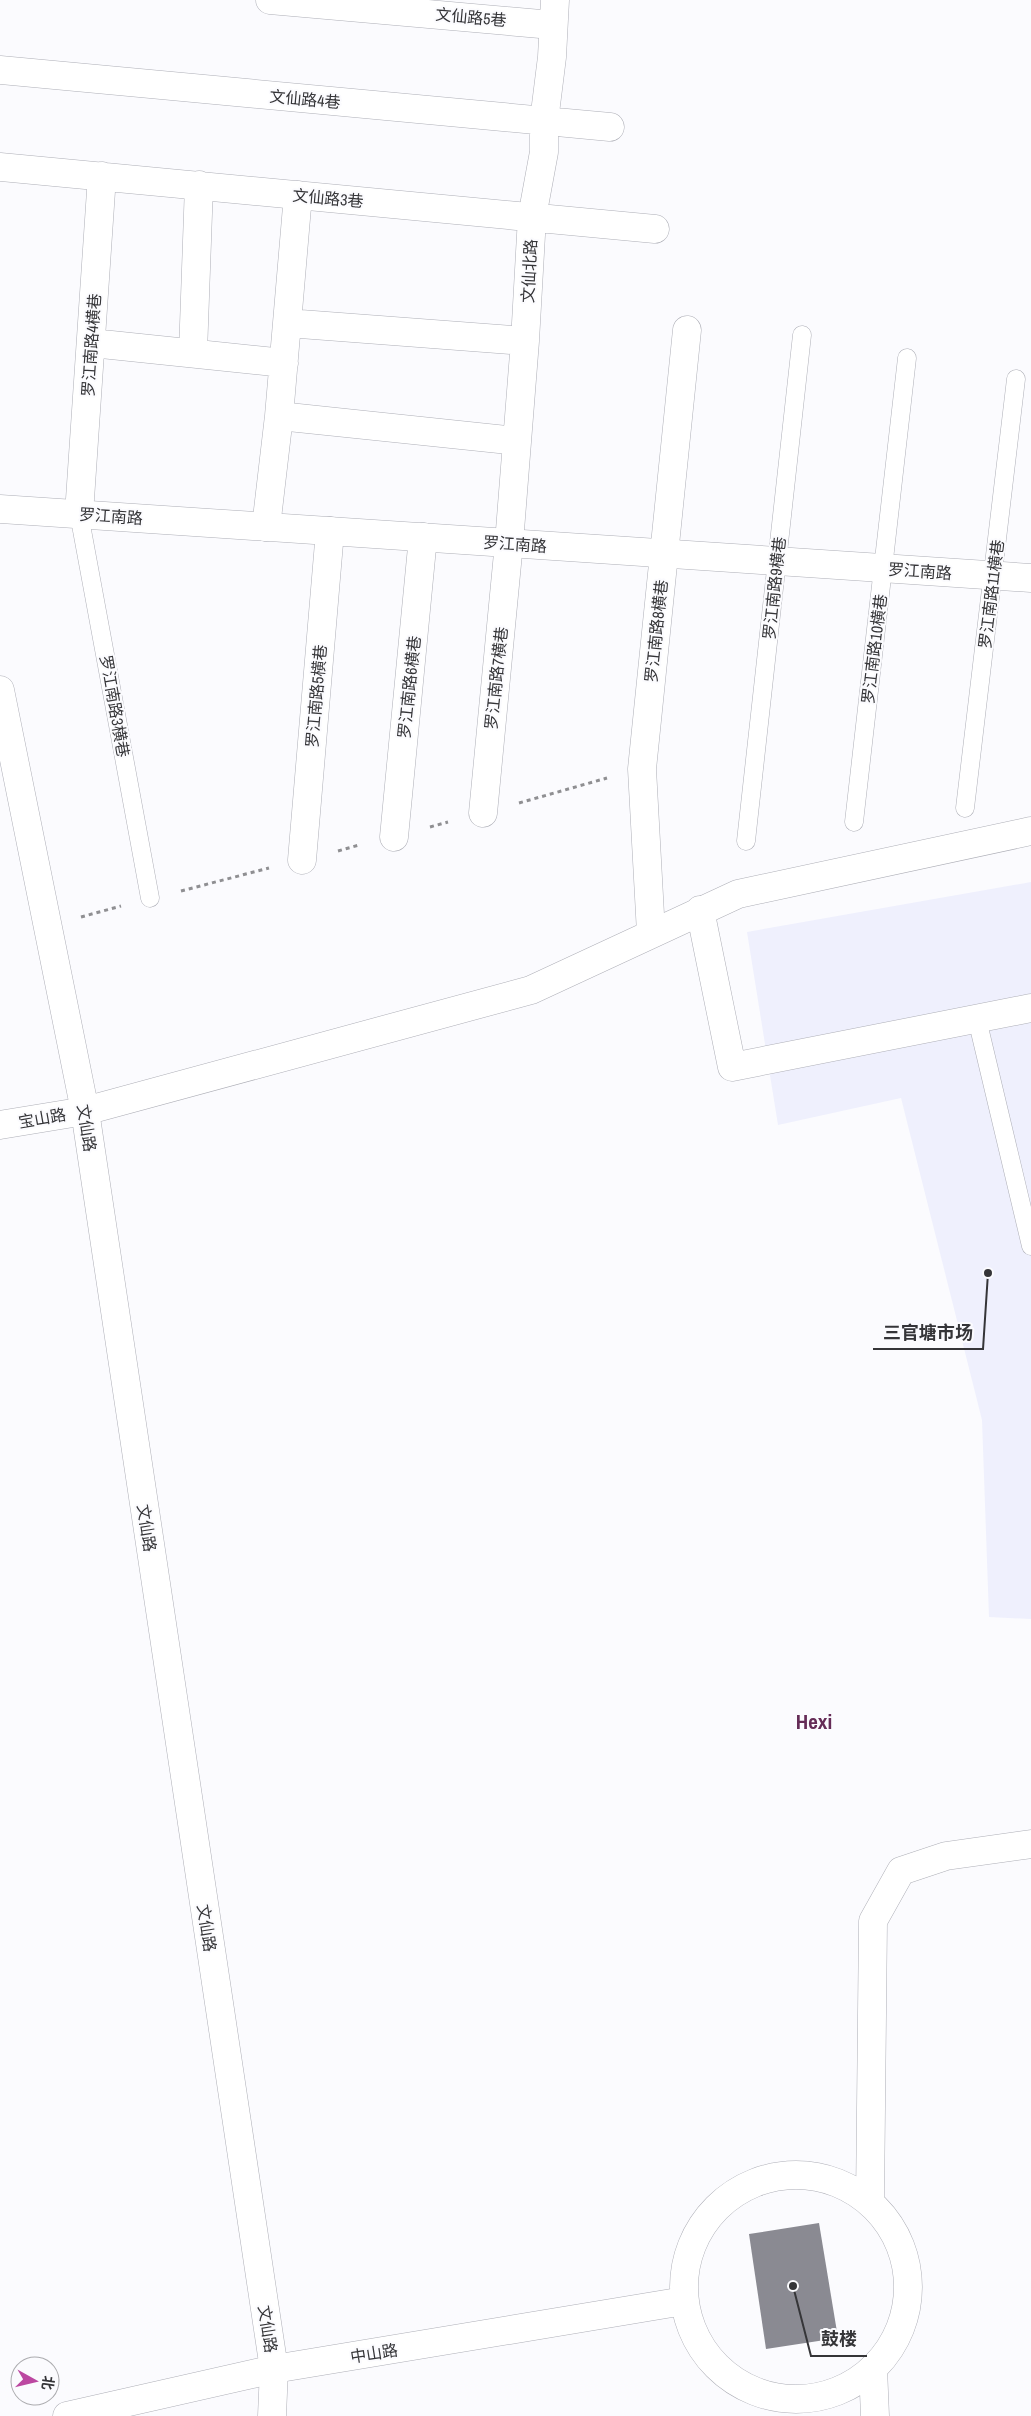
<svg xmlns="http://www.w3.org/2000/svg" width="1031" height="2416" viewBox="0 0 1031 2416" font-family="'Archivo Narrow','Noto Sans SC',sans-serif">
<rect width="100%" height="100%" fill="#fbfbfe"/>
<path fill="#eff0fd" d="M1031,882V1619L989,1617L982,1420L901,1098L778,1125L747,932Z"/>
<path fill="#8a8a92" d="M819,2223L838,2338L766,2349L749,2234Z"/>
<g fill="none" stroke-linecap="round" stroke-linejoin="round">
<defs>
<path id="service" d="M79,514L150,898
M965,808L1016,379
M854,822L907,358
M746,841L802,335
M977,1019L1031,1246"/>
<path id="minor" d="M270,0L552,25
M0,70L610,127
M0,167L655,229
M287,323L525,341
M92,343L284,363
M193,353L199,185
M279,416L517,441
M79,514L102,176
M266,527L279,416L298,195
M483,813L509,543L525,341L532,217L544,152V121L552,57L555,0
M394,837L423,537
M302,860L330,531
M700,910L732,1067L1031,1008
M651,933L642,769L687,330
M0,1125L85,1111
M272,2416L274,2369"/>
<path id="tertiary" d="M0,509L1031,578
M0,690L85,1111L274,2369
M85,1111L531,990L738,894L1031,831
M684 2287a112 112 0 1 1 224 0a112 112 0 1 1-224 0Z
M870,2202L873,1921L901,1871L946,1856L1031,1844
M873,2368L875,2416
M67,2416L274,2369L684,2301"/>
</defs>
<use href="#service" stroke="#aeafb7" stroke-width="19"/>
<use href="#minor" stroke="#aeafb7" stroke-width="29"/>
<use href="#tertiary" stroke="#aeafb7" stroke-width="29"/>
<path stroke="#8f8f92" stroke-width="3" stroke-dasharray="4 4" stroke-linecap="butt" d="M519,803L607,778
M430,827L448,822
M338,851L359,845
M181,891L269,868
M81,917L121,906"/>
<use href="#service" stroke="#fff" stroke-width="18"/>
<use href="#minor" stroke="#fff" stroke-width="28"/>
<use href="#tertiary" stroke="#fff" stroke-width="28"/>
</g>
<g text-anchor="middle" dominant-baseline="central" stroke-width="4" stroke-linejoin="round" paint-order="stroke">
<g font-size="16" fill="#353538" stroke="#fbfbfe">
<text transform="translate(471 17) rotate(5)">文仙路5巷</text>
<text transform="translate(305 99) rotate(5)">文仙路4巷</text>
<text transform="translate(328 198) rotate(5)">文仙路3巷</text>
<text transform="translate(529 271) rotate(-87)">文仙北路</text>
<text transform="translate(91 345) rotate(-86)">罗江南路4横巷</text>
<text transform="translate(111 516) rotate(4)">罗江南路</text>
<text transform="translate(515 544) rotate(4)">罗江南路</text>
<text transform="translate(920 571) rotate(4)">罗江南路</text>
<text transform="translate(774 588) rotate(-84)">罗江南路9横巷</text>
<text transform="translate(991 594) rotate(-83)">罗江南路11横巷</text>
<text transform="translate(656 631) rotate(-84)">罗江南路8横巷</text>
<text transform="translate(874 649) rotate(-83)">罗江南路10横巷</text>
<text transform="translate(496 678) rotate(-84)">罗江南路7横巷</text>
<text transform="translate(409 687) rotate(-84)">罗江南路6横巷</text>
<text transform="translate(316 696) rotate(-85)">罗江南路5横巷</text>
<text transform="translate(115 706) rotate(80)">罗江南路3横巷</text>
<text transform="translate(42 1118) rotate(-10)">宝山路</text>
<text transform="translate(87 1128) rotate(81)">文仙路</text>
<text transform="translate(147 1528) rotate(81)">文仙路</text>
<text transform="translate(207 1928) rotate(81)">文仙路</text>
<text transform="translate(268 2329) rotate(81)">文仙路</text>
<text transform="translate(374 2353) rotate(-9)">中山路</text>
</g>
<g font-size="21" font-weight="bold" fill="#652c57" stroke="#fbfbfe">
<text x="814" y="1721">Hexi</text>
</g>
</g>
<path fill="none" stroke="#353538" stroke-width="2" d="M988 1273L983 1349H873M793 2286L811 2356H867"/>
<g fill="#353538" stroke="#fbfbfe" stroke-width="2">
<circle cx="988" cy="1273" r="5"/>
<circle cx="793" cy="2286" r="5"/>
</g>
<g font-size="18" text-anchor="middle" font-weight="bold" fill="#353538" stroke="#fbfbfe" stroke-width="4" stroke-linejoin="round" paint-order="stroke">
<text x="928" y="1339">三官塘市场</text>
<text x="839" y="2345">鼓楼</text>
</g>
<g transform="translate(35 2381) rotate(98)"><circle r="24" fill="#fbfbfe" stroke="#acacaf"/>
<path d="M0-4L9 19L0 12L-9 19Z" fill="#bc48a1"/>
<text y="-8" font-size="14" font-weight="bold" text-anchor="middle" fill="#353538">北</text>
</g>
</svg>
